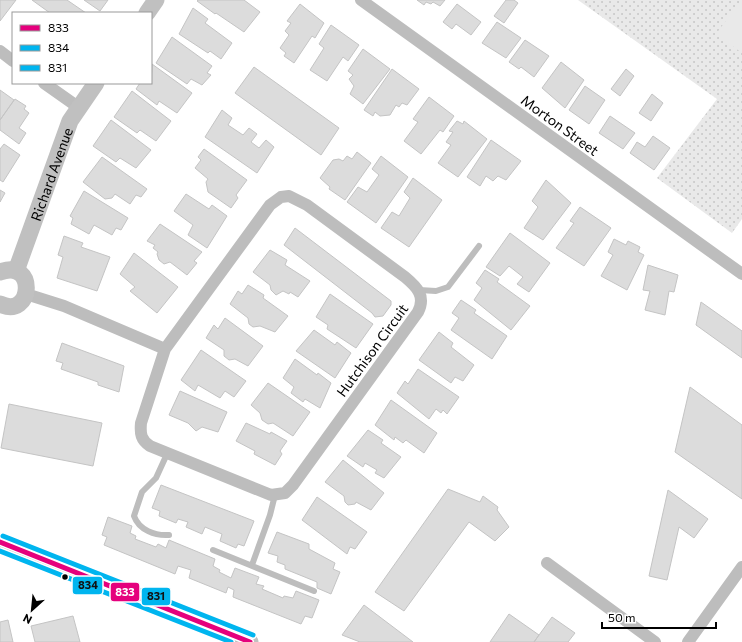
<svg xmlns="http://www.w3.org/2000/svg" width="742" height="642" viewBox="0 0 742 642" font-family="Commissioner,sans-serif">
<defs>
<pattern id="park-dots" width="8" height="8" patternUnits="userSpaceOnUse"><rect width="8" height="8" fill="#e9e9e9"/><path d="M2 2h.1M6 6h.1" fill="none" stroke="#c6c6c6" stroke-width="1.8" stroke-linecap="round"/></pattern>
</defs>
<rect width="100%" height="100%" fill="#fff"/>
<path fill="url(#park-dots)" d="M578,0H742V219L732,233L657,178L717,99Z"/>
<path fill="#e9e9e9" d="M741,0H742V53L716,34Z"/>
<path fill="#dcdcdc" stroke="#c4c4c4" d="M0,0H16L0,21Z
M32,0H67L86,13H50Z
M84,0H108L100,11Z
M198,0H244L260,12L244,32L216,13L215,14L197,1Z
M417,0H445L440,6L433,2L431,4L426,2L424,5Z
M506,0H514L518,3L504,23L494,16Z
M300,4L324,23L315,38L312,36L294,63L284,56L286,53L280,48L289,35L285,31L291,23L287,21Z
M457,4L481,22L471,35L456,24L452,29L443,22Z
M193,8L208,19L205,23L232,43L221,59L210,51L208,53L179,34Z
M497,22L521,38L506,58L482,43Z
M331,25L359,45L348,61L343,57L327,81L310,70L324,48L319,44Z
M172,37L212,66L207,73L211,75L202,85L191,79L187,84L156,63Z
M525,40L549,56L534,77L521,67L519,69L509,62Z
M363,49L390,69L363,104L350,94L354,86L349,79L353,75L348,71Z
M561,62L584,80L565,108L542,88Z
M152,64L192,93L177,113L159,101L157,105L136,89L140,83H151Z
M254,67L339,128L321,155L235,93Z
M392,69L419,89L407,105L402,103L399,107L396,105L390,115L380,116L375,112L373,116L364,110Z
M626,69L634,76L620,96L611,89Z
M585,86L605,100L589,124L569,110Z
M0,90L14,100L0,120Z
M132,91L171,121L156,141L140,130L137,133L114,117Z
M652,94L663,103L651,121L639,113Z
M429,97L454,116L443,132L440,130L421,154L404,141L418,122L413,119Z
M15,99L26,106L24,109L29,113L19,128L26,133L19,144L0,130V120Z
M222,110L232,118L228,125L243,135L249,128L257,134L251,142L259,148L266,140L274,147L257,173L205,137Z
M610,116L635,133L623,149L599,133Z
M111,120L151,150L136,168L120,158L116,162L93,146Z
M457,121L463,124L464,121L487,139L458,177L438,163L451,145L446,142L453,132L449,131Z
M653,136L670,148L654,170L630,153L637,142L645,147Z
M491,140L521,161L506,180L498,176L493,181L486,176L480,186L467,177Z
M4,144L20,155L3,182L0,180V149Z
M204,149L247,180L236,195L238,198L231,208L208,192L206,182L208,179L195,168L201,160L198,157Z
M357,152L371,163L345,200L329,189L330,187L320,178L333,160L339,159L343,161L347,156L352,159Z
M381,156L408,177L376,223L347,202L358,187L367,192L379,175L372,169Z
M102,157L147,189L141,197L136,195L130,204L115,194L112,198L105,199L83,182Z
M413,178L442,200L409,247L381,228L392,212L399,216L410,198L404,192Z
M546,180L571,203L543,240L524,228L538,207L532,201Z
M0,190L5,193L0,202Z
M84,191L128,218L121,230L116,228L112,235L94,225L89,234L71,224L73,218L70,216Z
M186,194L209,209L212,205L227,216L207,248L188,235L193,225L174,211Z
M580,207L611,228L584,266L556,248L574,223L570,221Z
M160,224L202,252L194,261L197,263L187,275L170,262L164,264L159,260L157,254L158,252L153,248L155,245L147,241Z
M295,228L391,301V305L383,316L375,317L372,313L284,245Z
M510,233L550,263L529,292L517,284L523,277L509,266L500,276L486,267Z
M64,236L83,243L81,247L110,257L97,291L57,278L63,257L58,255Z
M614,239L626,245L628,241L640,247L638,252L644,255L627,290L601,276L613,255L608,252Z
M270,250L287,260L285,265L310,281L298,297L290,292L289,294L283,291L276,295L271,290L270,285L253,272Z
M134,253L178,287L157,313L130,291L135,287L120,274Z
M648,265L678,275L674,292L669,291L665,315L645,310L650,291L643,290Z
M485,270L499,279L497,282L530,306L511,330L474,300L482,288L476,283Z
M248,285L264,295L263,298L288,316L275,332L260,326L253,327L249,324L248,318L230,304L238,291L242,294Z
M330,294L373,324L356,348L327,329L328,325L316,317Z
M461,300L476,310L474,313L507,336L492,359L451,330L459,318L452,313Z
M701,302L742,331V358L696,325Z
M225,318L263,346L248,366L235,359L229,360L224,356V350L206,338L214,325L218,329Z
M314,330L335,345L337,342L351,353L335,378L296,351Z
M439,332L453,343L451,347L474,365L463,381L455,377L451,383L419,360Z
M62,343L124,366L119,392L98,385V382L61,369L63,363L56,361Z
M201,350L246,381L234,397L225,391L220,398L198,385L195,391L181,380Z
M295,359L317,375L318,373L331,383L320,408L305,399L303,402L291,393L294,387L283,378Z
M418,369L459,397L447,414L443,410L441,413L436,409L429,419L397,393L405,381L408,384Z
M268,383L310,412L293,436L273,423L268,424L262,420L260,413L251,405Z
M690,387L742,425V499L675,452Z
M180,391L227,412L218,432L202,427L196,431L188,423L169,415Z
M391,400L437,433L424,453L406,440L403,443L395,437L394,440L375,425Z
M9,404L102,423L93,466L1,448Z
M246,423L270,434L271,432L287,441L280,451L282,454L275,465L254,454L255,451L236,441Z
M368,430L383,440L381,443L401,457L384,478L375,473L377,470L365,463L363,467L347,456Z
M343,460L384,493L371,510L356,502L355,504L348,505L345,502L344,496L325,482Z
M161,485L254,521L244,546L238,544L236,548L220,541L222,534L205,527L202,534L186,527L188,522L178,519L176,523L159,516L160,511L152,508Z
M448,489L480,502L483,496L498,507L497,510L509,527L495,541L469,522L404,611L375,592Z
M668,490L708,519L694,538L679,527L667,580L649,576Z
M317,497L367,532L355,549L350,547L347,554L302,520Z
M108,517L132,526L130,533L136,536L135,539L156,547L158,544L166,548L169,540L215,559L213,566L220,570L219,572L231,578L235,568L259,577L256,584L264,586L262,589L283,598L284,596L293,598L296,591L319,600L312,618L305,616L301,624L233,597L234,590L228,587L226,593L189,578L191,570L178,566L175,574L104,545L107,537L102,535Z
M277,532L309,544V549L335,563L333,569L340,572L331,594L317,588V582L285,569V565L277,562L278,556L268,553Z
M364,605L413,642H360L342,635Z
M509,614L539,635L534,642H490Z
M73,616L80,642H35L31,626Z
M552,617L575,633L568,642H534Z
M8,620L13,642H0V622Z"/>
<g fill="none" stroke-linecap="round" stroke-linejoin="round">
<path stroke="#bdbdbd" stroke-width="6" d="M419,290L436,291L448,287L479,246
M167,454L156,478L142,492L134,516C139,530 155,536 169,535
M213,550L314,591
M252,565L270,515L275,495"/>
<path stroke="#bdbdbd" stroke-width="12" d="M361,0L742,274
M0,51L13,61
M44,83L78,107
M289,196L307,205L405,277C417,287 426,296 418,312L293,485L285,493L271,495L150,446C141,440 140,434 141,423L165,349L270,205L281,197Z
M26,294L64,306L165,349
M547,563L655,642
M688,642L742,567"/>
<g stroke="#c0c0c0" stroke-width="17">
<path d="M147,13L156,0"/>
<path id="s1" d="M16,271L70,121L96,83"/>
<path d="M0,272C37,258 33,320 0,304"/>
<path d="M0,542L250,642"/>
</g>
<defs>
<path id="bus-1" d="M0,542L250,642"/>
<path id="bus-2" d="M0,551L231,642"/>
<path id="bus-3" d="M3,536L253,635"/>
</defs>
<use href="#bus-1" stroke="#fff" stroke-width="8"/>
<use href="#bus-2" stroke="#fff" stroke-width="8"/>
<use href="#bus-3" stroke="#fff" stroke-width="8"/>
<use href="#bus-1" stroke="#e5007d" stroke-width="5"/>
<use href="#bus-2" stroke="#00b5ef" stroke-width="5"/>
<use href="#bus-3" stroke="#00b5ef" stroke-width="5"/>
</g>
<circle fill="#000" stroke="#fff" stroke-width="1.5" cx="65" cy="577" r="3.5"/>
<g text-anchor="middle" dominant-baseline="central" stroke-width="3" stroke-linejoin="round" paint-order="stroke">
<g font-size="14" fill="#000" stroke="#fff">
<text transform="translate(560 125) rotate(36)">Morton Street</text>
<text stroke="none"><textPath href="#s1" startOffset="103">Richard Avenue</textPath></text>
<text transform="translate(372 350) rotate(-54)">Hutchison Circuit</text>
</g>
</g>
<g stroke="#fff" stroke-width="1.5">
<rect x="72" y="576" width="31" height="19" rx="4" fill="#00b5ef"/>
<rect x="110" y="582" width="30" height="20" rx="4" fill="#e5007d"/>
<rect x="141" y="587" width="30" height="19" rx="4" fill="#00b5ef"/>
</g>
<g font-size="11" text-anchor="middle" font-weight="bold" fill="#fff">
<text x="125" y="596">833</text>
</g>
<g font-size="11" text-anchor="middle" font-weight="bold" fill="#111">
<text x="88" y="589">834</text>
<text x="156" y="600">831</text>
</g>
<rect x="12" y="12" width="140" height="72" fill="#ffffff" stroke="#999999"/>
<rect x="20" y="25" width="20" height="6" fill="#e5007d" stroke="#999999"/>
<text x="48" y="32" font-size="12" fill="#000000">833</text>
<rect x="20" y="45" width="20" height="6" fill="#00b5ef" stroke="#999999"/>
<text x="48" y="52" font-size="12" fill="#000000">834</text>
<rect x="20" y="65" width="20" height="6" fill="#00b5ef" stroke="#999999"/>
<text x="48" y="72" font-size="12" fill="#000000">831</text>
<g transform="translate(32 610) rotate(207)" stroke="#ffffff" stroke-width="3" paint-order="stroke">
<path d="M0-3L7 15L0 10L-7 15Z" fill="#000000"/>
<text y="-6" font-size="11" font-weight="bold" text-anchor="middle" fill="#000000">N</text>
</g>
<path d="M602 622v6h114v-6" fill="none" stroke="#000000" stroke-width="2"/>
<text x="608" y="622" font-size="12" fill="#000000" stroke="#ffffff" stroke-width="3" paint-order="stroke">50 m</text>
</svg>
